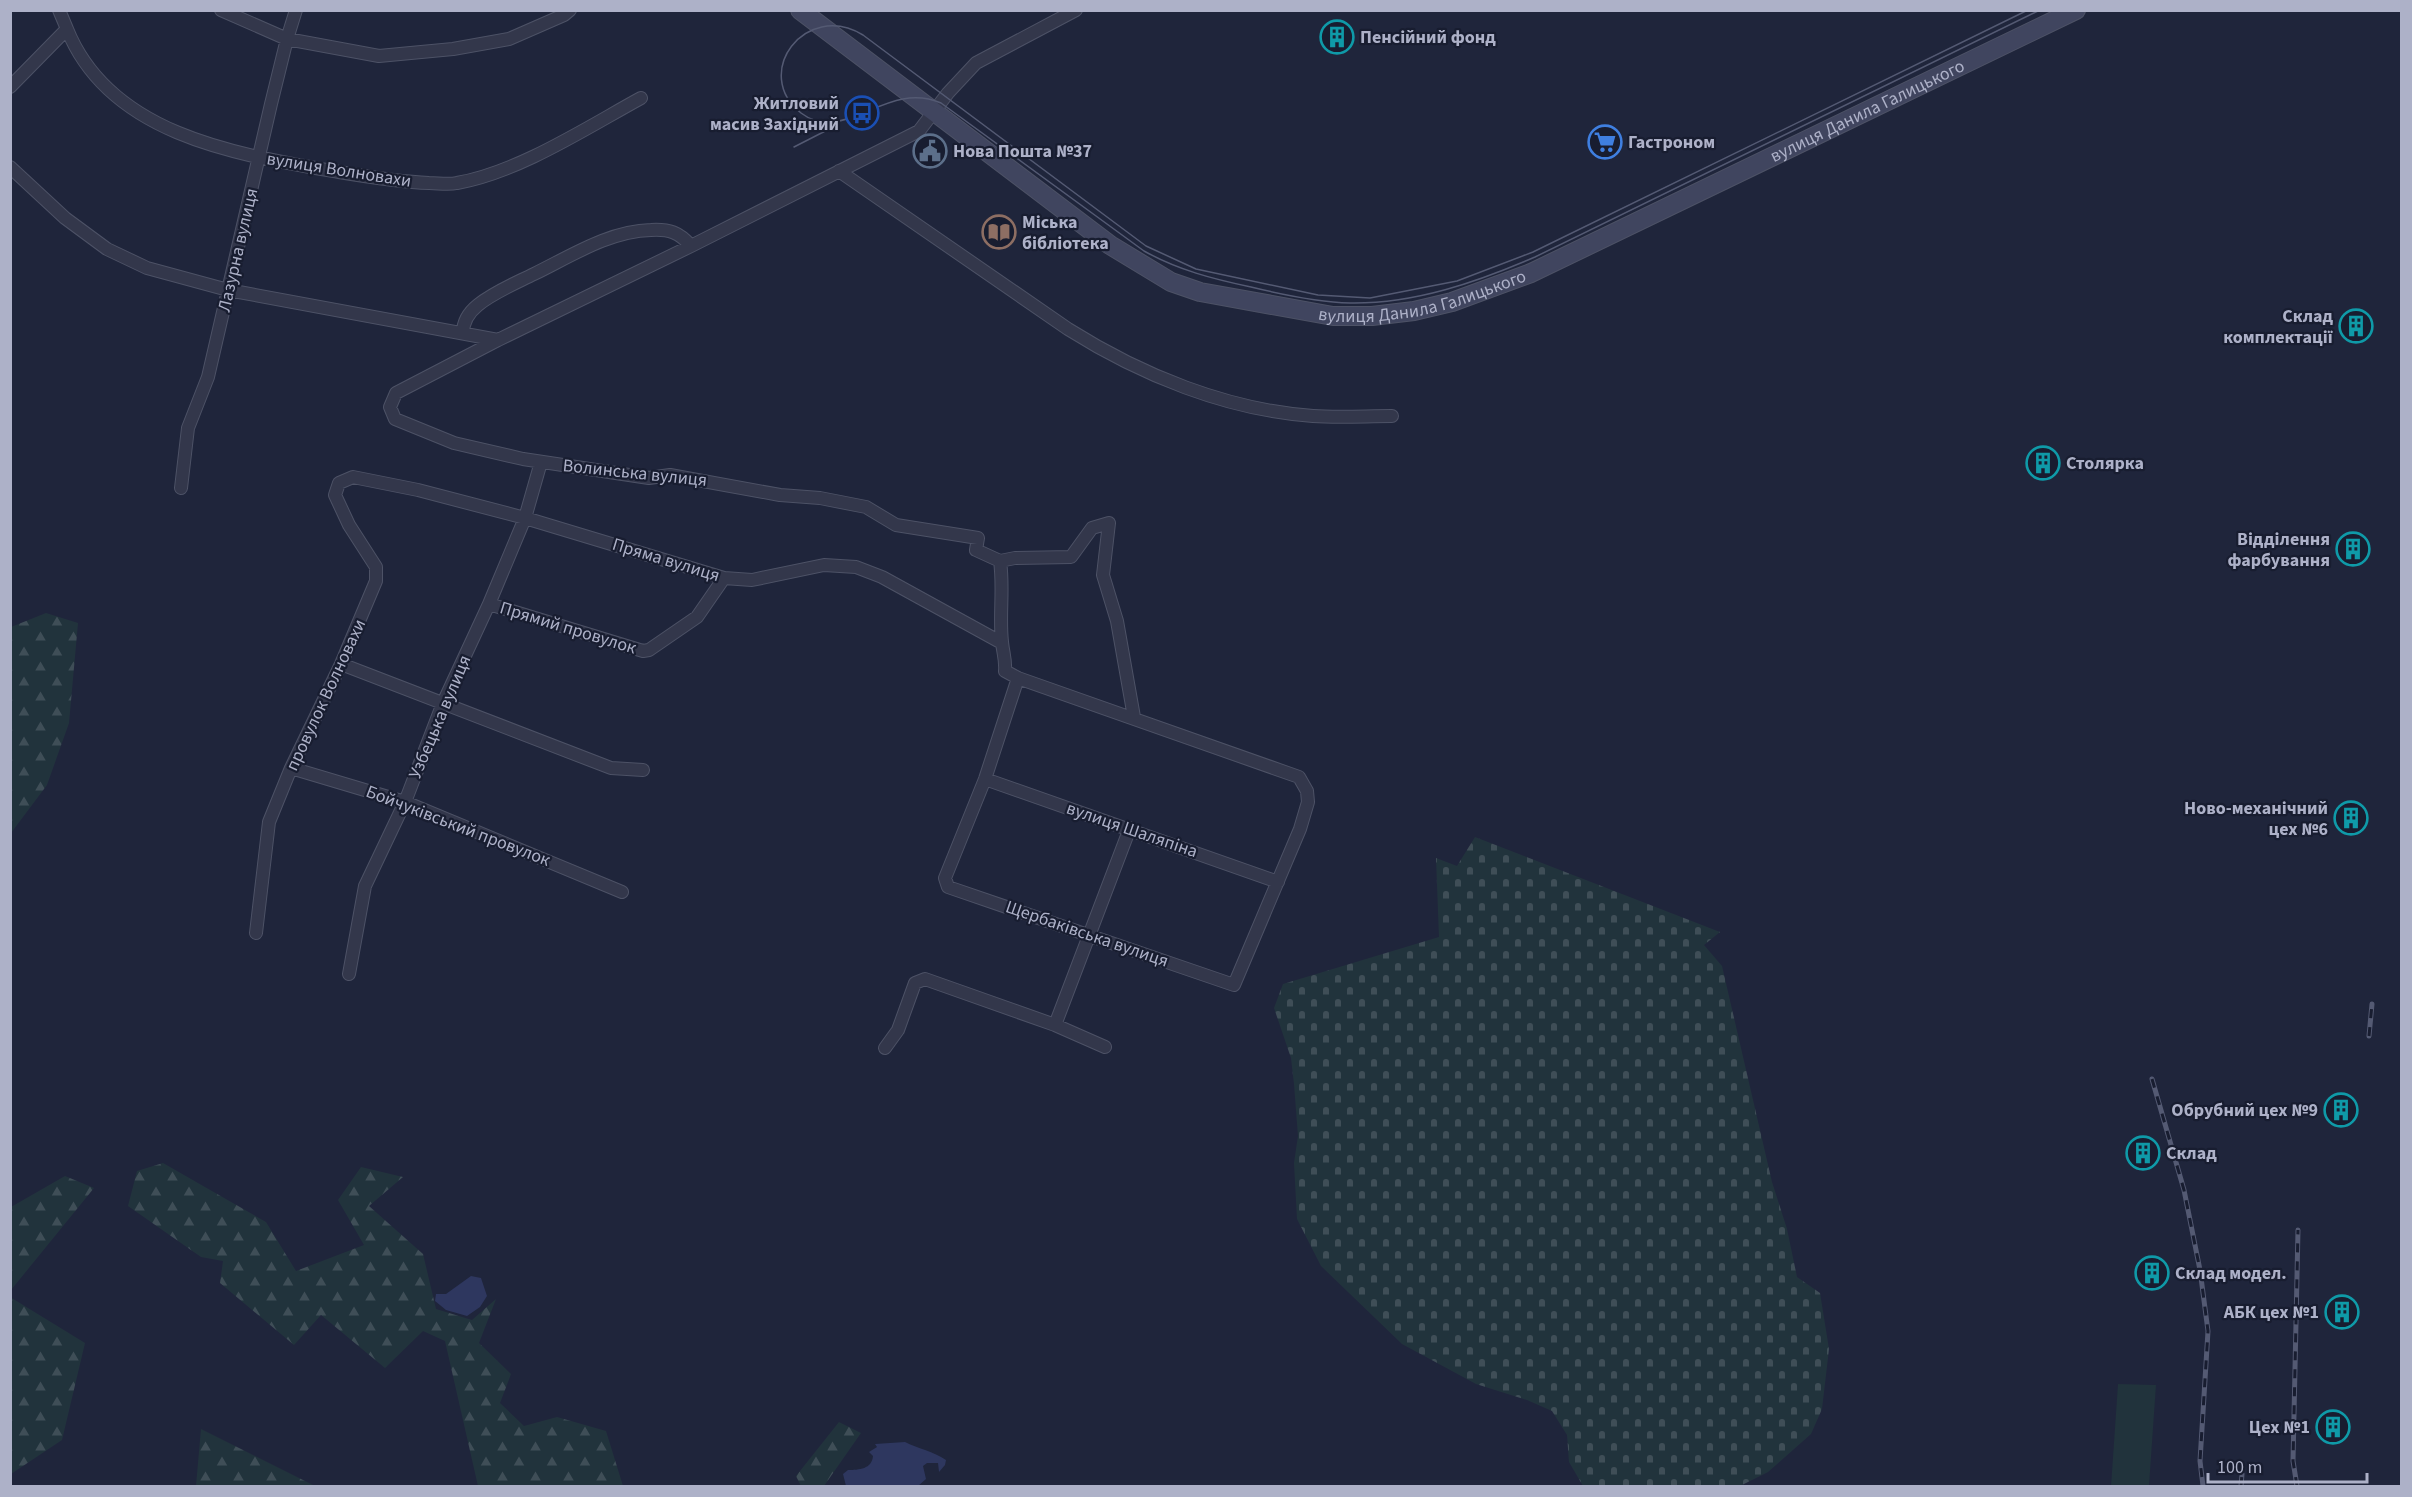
<svg xmlns="http://www.w3.org/2000/svg" width="2412" height="1497" viewBox="0 0 2412 1497" font-family="'Source Sans 3',sans-serif">
<defs>
<pattern id="forest-firs" width="22" height="20" patternUnits="userSpaceOnUse" patternTransform="scale(1.5)"><rect width="22" height="20" fill="#21333c"/><path d="M5 1l3.5 6h-7zM16 11l3.5 6h-7z" fill="#3f4e57"/></pattern>
<pattern id="cemetery-stones" width="16" height="16" patternUnits="userSpaceOnUse" patternTransform="scale(1.5)"><rect width="16" height="16" fill="#21333c"/><path d="M2 7V4a2 2 0 0 1 4 0v3zM10 15v-3a2 2 0 0 1 4 0v3z" fill="#3f4e57"/></pattern>
</defs>
<rect width="100%" height="100%" fill="#1f253b"/>
<path fill="#21333c" d="M2118,1384L2156,1385L2149,1486H2111Z"/>
<path fill="url(#forest-firs)" d="M46,613L78,623L69,723L47,785L11,833V627Z
M163,1163L266,1222L296,1271L364,1245L338,1200L361,1167L403,1177L369,1206L423,1254L436,1309L472,1320L496,1299L479,1343L511,1374L500,1403L524,1426L557,1417L606,1431L623,1486H478L445,1341L423,1331L385,1368L321,1315L294,1345L220,1283L223,1261L201,1257L128,1206L137,1171Z
M65,1176L94,1188L11,1290V1207Z
M10,1297L85,1343L62,1440L11,1474Z
M839,1422L861,1433L824,1486H801L796,1476Z
M201,1429L315,1486H196Z"/>
<path fill="url(#cemetery-stones)" d="M1475,837L1720,932L1704,945L1722,966L1772,1182L1787,1229L1797,1277L1820,1293L1829,1349L1822,1409L1811,1434L1768,1472L1740,1486H1583L1569,1462L1567,1435L1552,1411L1527,1400L1476,1384L1402,1344L1321,1266L1297,1219L1294,1163L1298,1136L1294,1084L1291,1058L1274,1008L1283,984L1439,937L1436,858L1457,866Z"/>
<path fill="#2e375f" d="M471,1276L481,1278L487,1296L480,1307L467,1316L446,1310L435,1301L436,1294H446Z
M905,1442C919,1449 933,1451 946,1460L945,1465L939,1472L938,1463H927L923,1466L926,1479L918,1486H846L843,1474L848,1470C859,1470 872,1469 873,1456L869,1452L877,1447L875,1444Z"/>
<g fill="none" stroke-linecap="round" stroke-linejoin="round">
<defs>
<path id="street" d="M221,10L287,39L379,56L453,49L509,39L564,15L570,10
M67,29C110,136 239,155 339,172C369,177 399,182 429,183C438,183 448,185 457,183C519,172 586,128 641,98
M10,87L67,29L59,10
M10,167L65,218L107,249L147,268L228,290L498,340L691,246L919,131L948,93L976,63L1076,10
M839,171L1068,329C1141,375 1227,410 1313,416C1339,418 1366,416 1392,416
M463,333C463,322 468,313 478,305C494,292 516,283 534,274C571,256 609,231 651,230C669,229 679,232 691,246
M498,340L396,393L390,407L395,419L454,443L523,459L649,478L670,475L780,495L820,498L866,507L896,525L978,538L976,550L1000,561
M181,488L188,428L208,377L271,104L287,39L296,10
M489,604L643,651L649,650L697,617L724,578
M341,664L611,768L643,770
M1018,678L985,779L945,878L948,887L1234,985L1300,829L1308,802L1307,791L1299,777L1018,678L1005,671C1006,660 1003,653 1002,642C999,615 1004,588 1000,561L1015,558L1071,557L1092,528L1109,523L1103,575L1117,621L1134,717
M291,768L405,802L622,892
M985,779L1278,882
M256,933L269,822L291,768L341,664L376,581V567L349,525L335,495L339,483L353,477L418,490L525,518L724,578L752,580L824,565L856,567L882,577L1002,643
M349,974L365,886L405,802L443,703L489,604L525,518L541,462
M1055,1025L1130,828
M885,1048L898,1030L915,983L925,979L1055,1025L1105,1047"/>
<g id="secondary">
<path id="s1" d="M800,10L1110,245L1171,282L1200,292L1333,316H1372L1414,311L1452,302L1531,273L2076,10"/>
</g>
</defs>
<use href="#street" stroke="#4d5266" stroke-width="14"/>
<use href="#secondary" stroke="#4d5266" stroke-width="20"/>
<use href="#street" stroke="#33374b" stroke-width="12"/>
<use href="#secondary" stroke="#40455f" stroke-width="18"/>
<path stroke="#545a73" stroke-width="1.5" d="M2028,10L1533,252L1457,281L1370,298L1318,295L1196,269L1146,246L863,35C805,0 751,74 801,113C845,146 886,79 941,103L1144,251C1178,270 1213,279 1251,287C1284,295 1317,302 1350,303C1415,304 1477,282 1535,257L2040,10
M794,147L839,124"/>
<defs>
<path id="rail" d="M2369,1036L2372,1004
M2152,1079L2184,1190L2200,1270L2208,1331L2200,1461L2203,1486
M2241,1486L2242,1474
M2297,1486L2293,1461L2298,1230"/>
</defs>
<use href="#rail" stroke="#545a73" stroke-width="5"/>
<use href="#rail" stroke="#181d30" stroke-width="3" stroke-dasharray="9" stroke-linecap="butt"/>
</g>
<defs>
<symbol id="building-ring" viewBox="-11 -11 22 22"><circle r="9.5" fill="#181d30" stroke="#0f9aa8" stroke-width="1.5"/><path d="M-4-6H4V6H1V3H-1V6H-4ZM-2.5-4.3h1.7v1.8h-1.7ZM.8-4.3h1.7v1.8H.8ZM-2.5-1h1.7V.8h-1.7ZM.8-1h1.7V.8H.8Z" fill="#0f9aa8"/></symbol>
<symbol id="bus-ring" viewBox="-11 -11 22 22"><circle r="9.5" fill="#181d30" stroke="#1a4fb4" stroke-width="1.5"/><path d="M-5-6H5V4H4V6H2V4H-2V6H-4V4H-5ZM-3.5-4V0h7V-4ZM-3.5 1.2v1.5H-2V1.2ZM2 1.2v1.5H3.5V1.2Z" fill="#1a4fb4"/></symbol>
<symbol id="supermarket-ring" viewBox="-11 -11 22 22"><circle r="9.5" fill="#181d30" stroke="#3f7fe0" stroke-width="1.5"/><path d="M-6-5.5h2.5l.6 2H6L4.5 2H-2.5L-4.4-4H-6ZM-1.5 3.2a1.3 1.3 0 1 0 .1 0ZM3 3.2a1.3 1.3 0 1 0 .1 0Z" fill="#3f7fe0"/></symbol>
<symbol id="civic-ring" viewBox="-11 -11 22 22"><circle r="9.5" fill="#181d30" stroke="#5c6f8a" stroke-width="1.5"/><path d="M-.6-6.5H3V-4.5H.6V-3L4-1V1h2V6H-6V1h2V-1L-.6-3ZM-1.2 2.5V6h2.4V2.5Z" fill="#5c6f8a"/></symbol>
<symbol id="library-ring" viewBox="-11 -11 22 22"><circle r="9.5" fill="#181d30" stroke="#8d6e63" stroke-width="1.5"/><path d="M-6-4Q-3-5.5-.7-3.5V5Q-3 3-6 4ZM6-4Q3-5.5 .7-3.5V5Q3 3 6 4Z" fill="#8d6e63"/></symbol>
</defs>
<g fill-rule="evenodd">
<use href="#building-ring" x="1318" y="18" width="38" height="38"/>
<use href="#bus-ring" x="843" y="94" width="38" height="38"/>
<use href="#supermarket-ring" x="1586" y="123" width="38" height="38"/>
<use href="#civic-ring" x="911" y="132" width="38" height="38"/>
<use href="#library-ring" x="980" y="213" width="38" height="38"/>
<use href="#building-ring" x="2337" y="307" width="38" height="38"/>
<use href="#building-ring" x="2024" y="444" width="38" height="38"/>
<use href="#building-ring" x="2334" y="530" width="38" height="38"/>
<use href="#building-ring" x="2332" y="799" width="38" height="38"/>
<use href="#building-ring" x="2322" y="1091" width="38" height="38"/>
<use href="#building-ring" x="2124" y="1134" width="38" height="38"/>
<use href="#building-ring" x="2133" y="1254" width="38" height="38"/>
<use href="#building-ring" x="2323" y="1293" width="38" height="38"/>
<use href="#building-ring" x="2314" y="1408" width="38" height="38"/>
</g>
<g text-anchor="middle" dominant-baseline="central" stroke-width="4.5" stroke-linejoin="round" paint-order="stroke">
<g font-size="18" font-weight="bold" fill="#adb1c8" stroke="#181d30" text-anchor="start">
<text x="1360" y="37">Пенсійний фонд</text>
<text x="839" y="103" text-anchor="end">Житловий<tspan x="839" dy="21">масив Західний</tspan></text>
<text x="1628" y="142">Гастроном</text>
<text x="953" y="151">Нова Пошта №37</text>
<text x="1022" y="222">Міська<tspan x="1022" dy="21">бібліотека</tspan></text>
<text x="2333" y="316" text-anchor="end">Склад<tspan x="2333" dy="21">комплектації</tspan></text>
<text x="2066" y="463">Столярка</text>
<text x="2330" y="539" text-anchor="end">Відділення<tspan x="2330" dy="21">фарбування</tspan></text>
<text x="2328" y="808" text-anchor="end">Ново-механічний<tspan x="2328" dy="21">цех №6</tspan></text>
<text x="2318" y="1110" text-anchor="end">Обрубний цех №9</text>
<text x="2166" y="1153">Склад</text>
<text x="2175" y="1273">Склад модел.</text>
<text x="2319" y="1312" text-anchor="end">АБК цех №1</text>
<text x="2310" y="1427" text-anchor="end">Цех №1</text>
</g>
<g font-size="18" fill="#adb1c8" stroke="#181d30">
<text stroke="none"><textPath href="#s1" startOffset="1204">вулиця Данила Галицького</textPath></text>
<text transform="translate(339 170) rotate(9)">вулиця Волновахи</text>
<text transform="translate(238 250) rotate(-77)">Лазурна вулиця</text>
<text stroke="none"><textPath href="#s1" startOffset="718">вулиця Данила Галицького</textPath></text>
<text transform="translate(635 473) rotate(6)">Волинська вулиця</text>
<text transform="translate(666 560) rotate(17)">Пряма вулиця</text>
<text transform="translate(568 628) rotate(17)">Прямий провулок</text>
<text transform="translate(326 695) rotate(-65)">провулок Волновахи</text>
<text transform="translate(440 717) rotate(-67)">Узбецька вулиця</text>
<text transform="translate(458 826) rotate(21)">Бойчуківський провулок</text>
<text transform="translate(1132 830) rotate(19)">вулиця Шаляпіна</text>
<text transform="translate(1087 934) rotate(19)">Щербаківська вулиця</text>
</g>
</g>
<rect width="2412" height="1497" fill="none" stroke="#adb1c8" stroke-width="24"/>
<path d="M2208 1473v9h159v-9" fill="none" stroke="#adb1c8" stroke-width="3"/>
<text x="2217" y="1473" font-size="18" fill="#adb1c8" stroke="#181d30" stroke-width="4.5" paint-order="stroke">100 m</text>
</svg>
